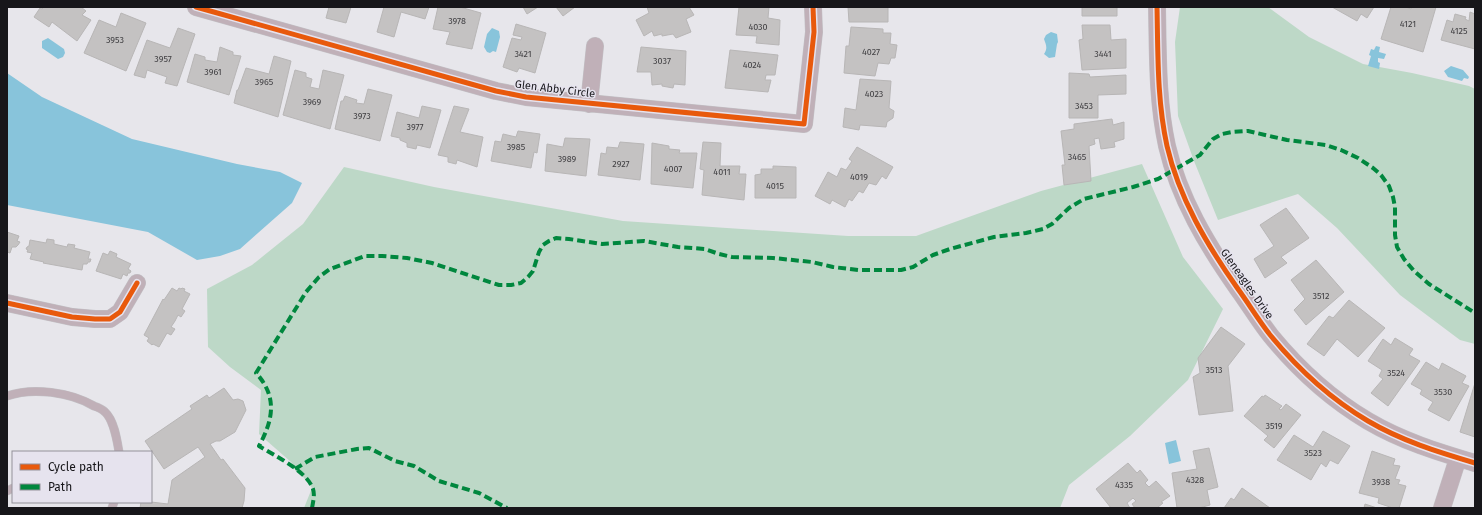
<svg xmlns="http://www.w3.org/2000/svg" width="1482" height="515" viewBox="0 0 1482 515" font-family="'Fira Sans',sans-serif">
<rect width="100%" height="100%" fill="#e7e6eb"/>
<path fill="#bdd8c7" d="M1180,7H1268L1309,37L1363,64L1412,73L1469,86L1475,89V344L1460,340L1400,295L1337,228L1298,194L1218,220L1194,161L1178,116L1175,42Z
M1142,164L1183,257L1223,309L1188,380L1130,436L1069,485L1060,508H304L312,488L291,462L259,434L261,390L230,367L208,347L207,289L252,265L303,224L344,167L434,187L623,221L848,236H916L1041,191Z"/>
<path fill="#88c4db" d="M492,28L499,31L500,37L496,52L493,51L490,53L487,52L484,47L487,34Z
M1051,32L1057,34L1058,42L1057,44L1055,57L1049,58L1044,54C1048,48 1046,45 1044,39L1046,35Z
M48,38L64,49L65,53L63,57L58,59L42,48V41Z
M1376,46L1380,47L1379,52L1386,54L1384,59L1378,58V62L1380,63L1379,69L1368,66L1371,56L1369,55L1371,49L1374,50Z
M1451,66L1463,70L1469,77L1468,79L1464,78L1462,81L1448,77L1444,71Z
M7,73L42,97L132,139L237,164L280,172L302,183L292,203L240,249L220,256L197,260L148,232L7,205Z
M1176,440L1181,461L1169,464L1165,443Z"/>
<path fill="#c4c2c2" stroke="#b8b6b6" d="M44,7H81L86,11L82,15L91,20L77,41L52,22L49,27L34,17L40,8L42,9Z
M329,7H351L346,23L326,18Z
M384,7H429L425,19L401,12L394,37L377,32Z
M438,7H460L481,13L472,49L446,44L450,32L433,29Z
M523,7H538L527,14Z
M556,7H575L563,16Z
M647,7H689L694,15L686,19L691,32L676,38L673,34L662,36V34L654,36L652,31L644,36L636,20L649,13Z
M739,7H769L768,18L780,20L779,45L756,43L757,36L736,35Z
M848,7H888V22H849Z
M1082,7H1117V16H1082Z
M1332,7H1374L1367,18L1361,14L1357,21Z
M1391,7H1406L1411,9L1412,7H1436L1423,52L1381,39Z
M1470,12L1475,14V49L1441,40L1447,20L1453,22L1455,14L1466,17L1465,19L1469,21Z
M121,13L146,23L126,71L84,53L99,20L116,27Z
M516,24L546,33L535,73L519,68L517,72L503,67L512,38L521,40L522,37L513,35Z
M1082,25H1110L1111,40L1126,39V68L1082,70L1079,40L1083,39Z
M851,27L883,29V33H891L890,44L897,45L895,58H891L889,64L878,63L875,76L844,73L846,46H849Z
M178,28L195,34L177,86L165,83L167,77L147,70L145,78L134,75L147,40L170,48Z
M220,47L233,52V55L241,56L229,95L187,82L195,54L205,57V60L217,62Z
M641,47L686,51L685,85L674,84L673,88L662,86V84L652,85L651,72H637Z
M730,50L778,55L775,75H766L765,80H771L768,92L725,88Z
M274,56L291,61L278,117L234,103L237,90H238L246,68L269,74Z
M295,70L306,73V77L312,79L310,87L319,89L323,70L344,75L330,129L283,115Z
M1069,73L1089,74L1090,77L1126,75V94L1098,95V118H1069Z
M860,79L891,81L889,108L894,111L893,118L887,122L886,127L860,125L859,130L843,127L845,108L856,110Z
M368,89L392,95L380,141L335,129L341,101H343L345,96L357,100L356,103L364,104Z
M422,106L441,110L430,148L417,145L416,149L407,147V143L400,140V138L391,136L397,112L419,118Z
M454,106L469,109L460,132L483,137L477,167L457,160L456,164L448,162V157L438,155Z
M1112,119L1113,125L1124,122V139L1114,142L1115,147L1101,149L1099,138L1094,139L1095,144L1089,146L1091,181L1064,185L1062,165H1065L1061,131L1074,129V124Z
M518,131L540,134L537,153L534,152L531,168L491,161L495,141L501,142L503,134L516,137Z
M565,138L590,139L586,176L545,171L547,144L563,147Z
M620,142L644,144L640,180L598,175L601,153L606,154L607,147L618,148Z
M703,142L721,143L720,166H740L739,174H746L744,200L702,195L704,170L700,169Z
M652,143L669,146V149L680,150L679,153H697L693,188L651,184Z
M857,147L893,167L886,179L882,176L876,185L869,183L863,193L859,191L852,201L849,199L845,207L832,200L830,204L815,196L828,172L837,177L841,168L846,170L852,161L849,159Z
M773,166L796,167V198H755V175L761,174V169H773Z
M1286,208L1309,238L1281,257L1287,263L1265,278L1254,259L1274,246L1260,225Z
M7,232L19,236L17,241L20,242L18,245L16,247H12L10,253L7,252Z
M47,239L54,240V244L67,247L68,244L75,245L74,248L90,252L88,259H91L90,262H88L87,264H83L82,270L43,263L44,262L30,259L32,253L27,252L28,250L26,249L27,247L29,246L30,240L46,243Z
M110,251L117,254L116,257L131,264L128,269L131,271L130,273H128L127,276L123,274L121,279L96,271L103,253L108,255Z
M1316,260L1344,292L1306,325L1294,310L1305,299L1291,280Z
M172,288L177,291L179,288L181,289L182,288L185,289L184,291L190,294L182,309L185,311L181,317L178,315L175,321L171,327L175,329L171,335L167,333L159,347L153,344L152,345L147,341L149,338L144,335L163,299L164,300Z
M1349,300L1385,328L1358,357L1337,339L1324,356L1307,344L1329,316L1333,318Z
M1221,327L1245,344L1228,366L1233,411L1199,415L1193,377L1200,373L1198,358Z
M1395,338L1413,349L1409,355L1420,361L1388,406L1371,393L1383,379L1379,376L1382,370L1368,361L1383,339L1391,345Z
M1426,362L1439,370L1442,363L1466,376L1462,383L1469,386L1449,421L1428,410L1433,402L1420,394L1422,390L1411,384Z
M1475,383V437L1460,432Z
M224,388L233,400L238,399L243,401L246,410L235,432L220,441H216L210,444L221,460L223,459L245,488L244,501L242,508H140L141,502H151L168,504L172,480L205,457L198,447L164,469L145,441L192,409L190,406L207,395L209,398Z
M1265,395L1282,406L1279,409L1281,410L1286,404L1301,415L1274,448L1264,440L1268,436L1244,416L1262,396L1264,397Z
M1323,431L1350,446L1338,464L1330,460L1326,467L1321,463L1311,480L1277,460L1294,435L1313,447Z
M1209,448L1218,487L1207,490L1210,505L1199,508H1177L1172,473L1197,469L1193,451Z
M1372,451L1395,459L1393,465L1400,466L1395,479L1400,480L1398,484L1406,486L1399,508H1393L1378,503L1379,498L1359,493Z
M1128,463L1137,473L1140,470L1148,480L1145,483L1149,487L1156,481L1170,496L1161,502L1163,503L1157,508H1135L1132,504L1136,501L1133,498L1127,503L1130,508H1111L1096,489Z
M1242,488L1270,508H1224L1231,498L1234,500Z
M1365,504L1377,508H1364Z"/>
<g fill="none" stroke-linecap="round" stroke-linejoin="round">
<defs>
<path id="service" d="M7,396C33,387 70,392 94,406C97,407 102,409 105,412C114,420 117,440 119,452
M7,491L13,488
M112,508L114,502"/>
<path id="minor" d="M196,7L496,91L526,97L804,124L814,32L813,7
M1157,7C1158,54 1157,100 1167,146C1179,198 1207,245 1238,289C1249,304 1259,321 1271,336C1299,370 1331,399 1368,421C1402,441 1438,452 1475,463
M589,104L595,46
M7,303L72,317L95,319H110L120,312L137,283
M1442,508L1458,458"/>
</defs>
<use href="#service" stroke="#c2c1c5" stroke-width="9"/>
<use href="#minor" stroke="#c2c1c5" stroke-width="18"/>
<use href="#service" stroke="#c0b0b8" stroke-width="8"/>
<use href="#minor" stroke="#c0b0b8" stroke-width="17"/>
<path stroke="#00873e" stroke-width="4" stroke-dasharray="8 4" stroke-linecap="butt" d="M295,469L315,457L357,449L369,448L395,461L414,466L439,481L479,493L507,508
M312,508C313,502 315,495 313,489C307,471 275,456 259,446C273,420 278,397 256,373L306,292L319,277L330,269L365,256H382L407,258L432,263L499,285H511L521,283L528,277L533,271L539,252L543,245L549,241L556,238L569,239L602,244L644,241L678,247L705,249L719,254L732,257L773,258L812,262L833,267L858,270H901L913,267L933,255L950,249L994,237L1026,233L1043,229L1052,224L1069,208L1084,199L1133,187L1158,179L1200,155L1213,139L1222,134L1232,132L1248,131L1287,140L1326,145L1341,150L1358,158L1373,168L1381,175L1389,186L1393,197L1395,207V235L1397,247L1404,259L1414,271L1429,284L1475,313"/>
<defs>
<path id="cycleway" d="M196,7L496,91L526,97L804,124L814,32L813,7
M1157,7C1158,54 1157,100 1167,146C1179,198 1207,245 1238,289C1249,304 1259,321 1271,336C1299,370 1331,399 1368,421C1402,441 1438,452 1475,463
M7,303L72,317L95,319H110L120,312L137,283"/>
</defs>
<use href="#cycleway" stroke="#e6e3ee" stroke-width="8"/>
<use href="#cycleway" stroke="#e8590c" stroke-width="5"/>
</g>
<g text-anchor="middle" dominant-baseline="central" stroke-width="3" stroke-linejoin="round" paint-order="stroke">
<g font-size="9" fill="#424144">
<text x="457" y="21">3978</text>
<text x="1408" y="24">4121</text>
<text x="758" y="27">4030</text>
<text x="1459" y="31">4125</text>
<text x="115" y="40">3953</text>
<text x="871" y="52">4027</text>
<text x="523" y="54">3421</text>
<text x="1103" y="54">3441</text>
<text x="163" y="59">3957</text>
<text x="662" y="61">3037</text>
<text x="752" y="65">4024</text>
<text x="213" y="72">3961</text>
<text x="264" y="82">3965</text>
<text x="874" y="94">4023</text>
<text x="312" y="102">3969</text>
<text x="1084" y="106">3453</text>
<text x="362" y="116">3973</text>
<text x="415" y="127">3977</text>
<text x="516" y="147">3985</text>
<text x="1077" y="157">3465</text>
<text x="567" y="159">3989</text>
<text x="621" y="164">2927</text>
<text x="673" y="169">4007</text>
<text x="722" y="172">4011</text>
<text x="859" y="177">4019</text>
<text x="775" y="186">4015</text>
<text x="1321" y="296">3512</text>
<text x="1214" y="370">3513</text>
<text x="1396" y="373">3524</text>
<text x="1443" y="392">3530</text>
<text x="1274" y="426">3519</text>
<text x="1313" y="453">3523</text>
<text x="1195" y="480">4328</text>
<text x="1381" y="482">3938</text>
<text x="1124" y="485">4335</text>
</g>
<g font-size="11" fill="#17161a" stroke="#e6e3ee">
<text transform="translate(555 89) rotate(7)">Glen Abby Circle</text>
<text transform="translate(1247 284) rotate(55)">Gleneagles Drive</text>
</g>
</g>
<rect width="1482" height="515" fill="none" stroke="#17161a" stroke-width="16"/>
<rect x="12" y="451" width="140" height="52" fill="#e6e3ee" stroke="#939199"/>
<rect x="20" y="464" width="20" height="6" fill="#e8590c" stroke="#939199"/>
<text x="48" y="471" font-size="12" fill="#17161a">Cycle path</text>
<rect x="20" y="484" width="20" height="6" fill="#00873e" stroke="#939199"/>
<text x="48" y="491" font-size="12" fill="#17161a">Path</text>
</svg>
